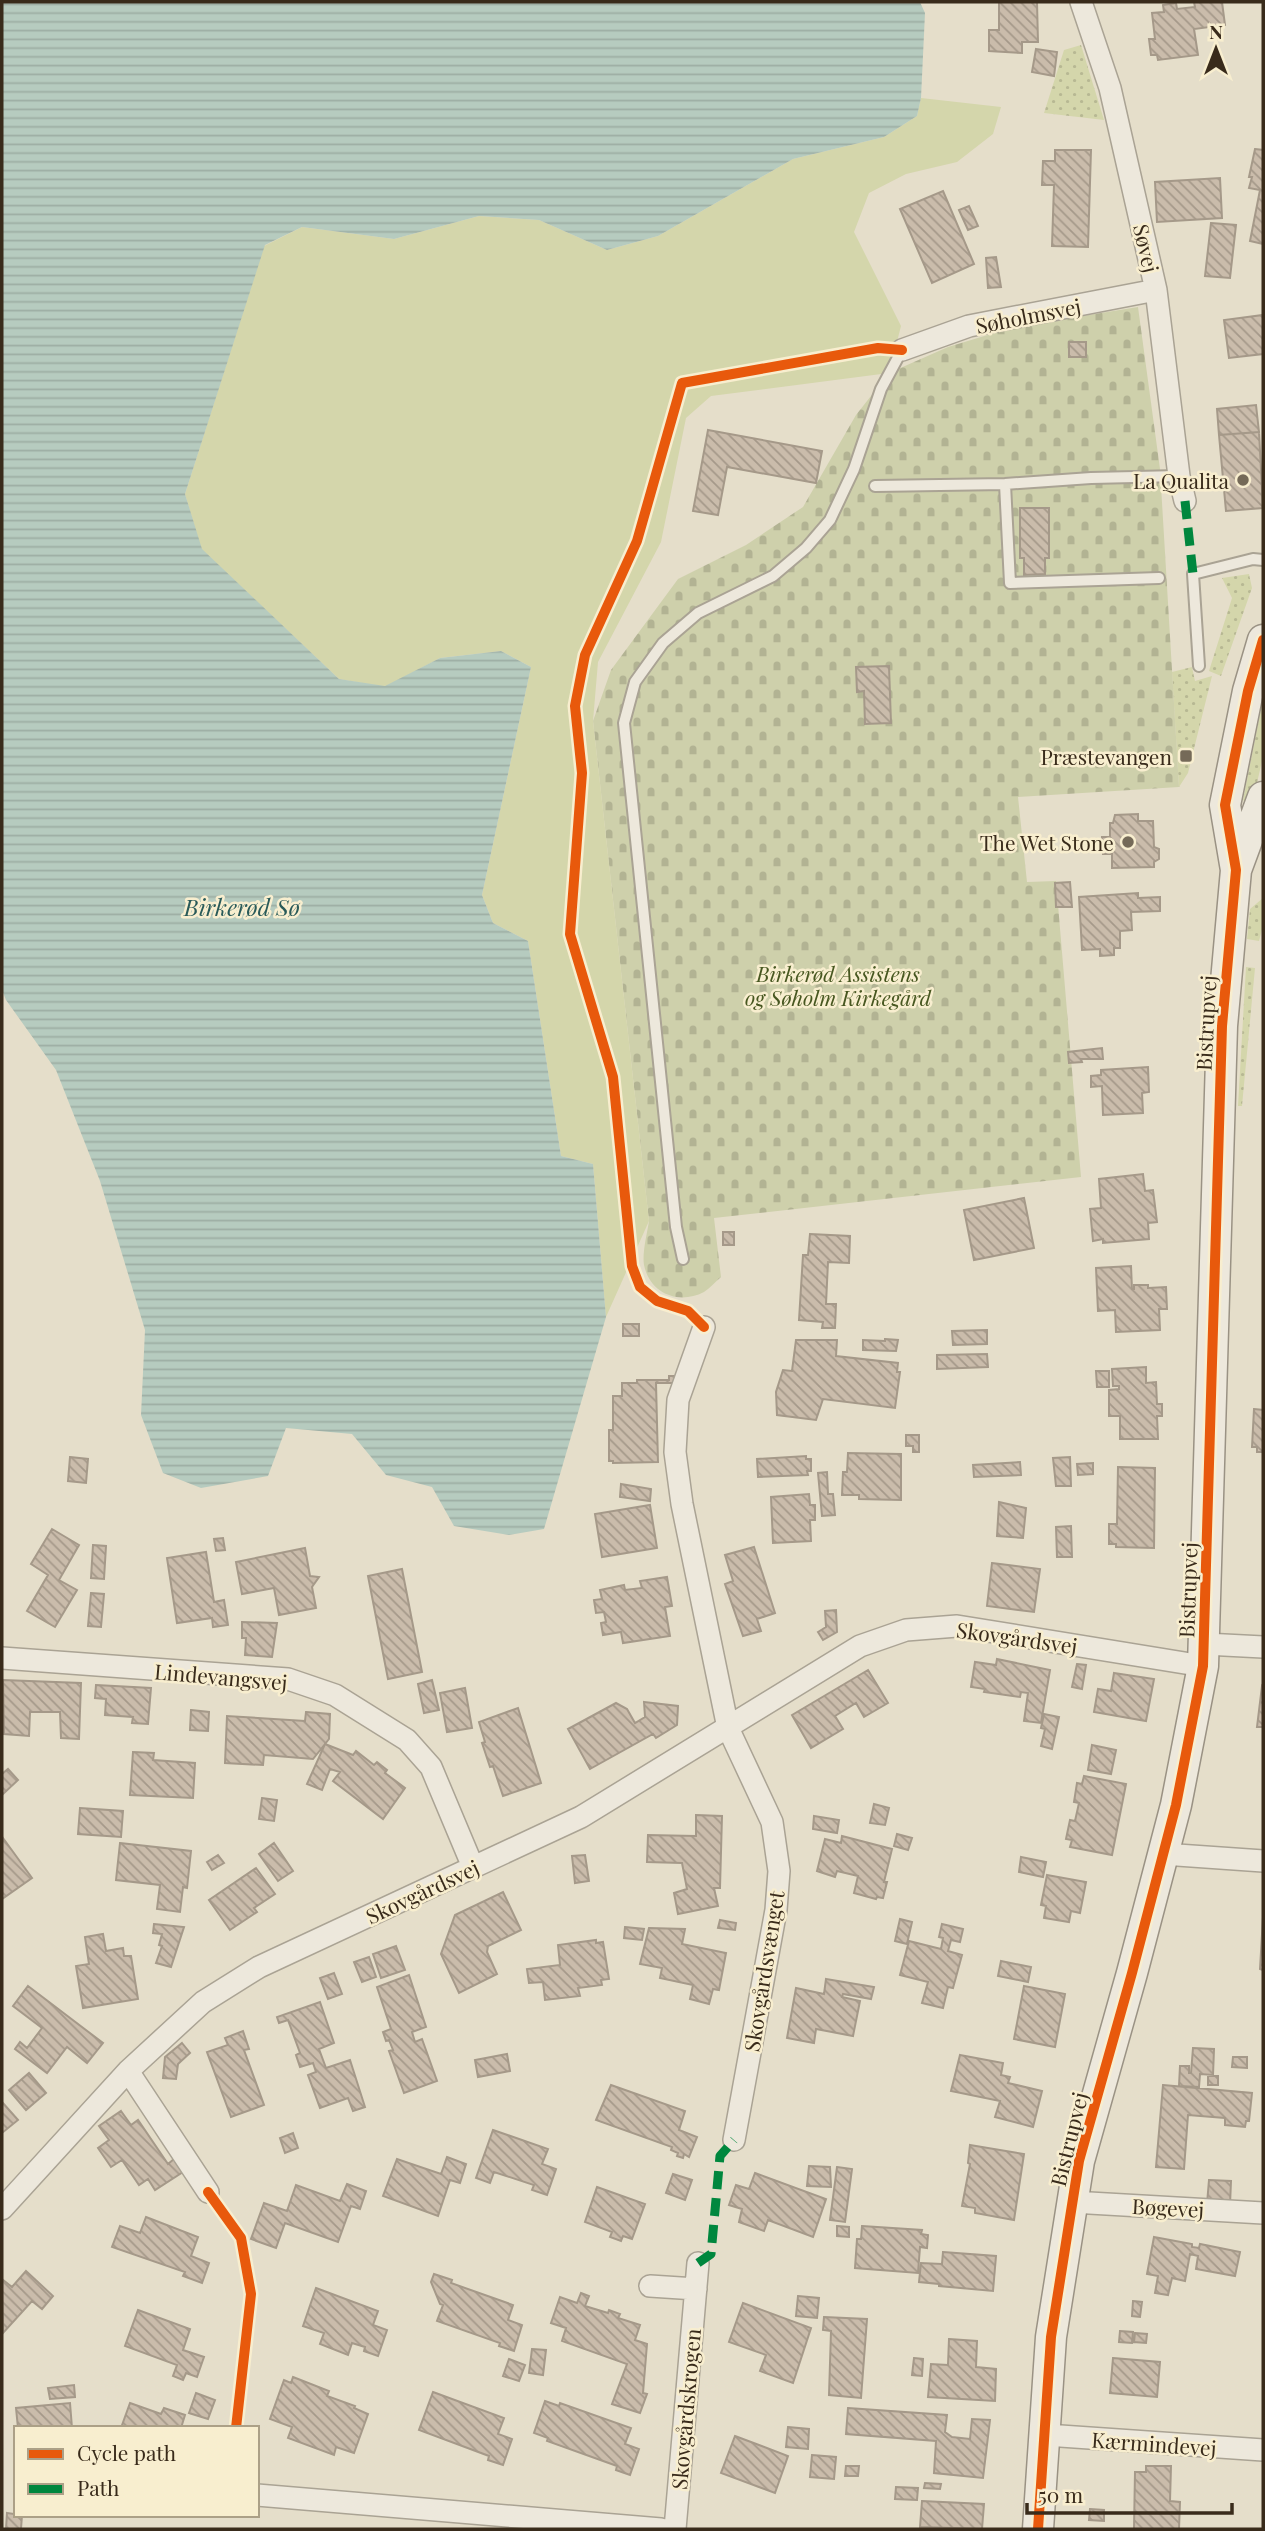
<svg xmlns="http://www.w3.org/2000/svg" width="1265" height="2531" viewBox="0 0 1265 2531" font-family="'Playfair Display',serif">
<defs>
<pattern id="grass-dots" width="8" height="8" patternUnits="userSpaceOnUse" patternTransform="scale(1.75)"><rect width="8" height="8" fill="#d4d6ab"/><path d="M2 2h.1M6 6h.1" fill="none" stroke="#b7b893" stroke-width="1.8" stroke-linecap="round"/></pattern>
<pattern id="cemetery-stones" width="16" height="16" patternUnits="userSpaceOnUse" patternTransform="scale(1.75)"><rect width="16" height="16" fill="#ced0ab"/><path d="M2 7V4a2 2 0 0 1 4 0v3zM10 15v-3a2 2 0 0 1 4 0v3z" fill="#b2b393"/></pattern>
<pattern id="water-rules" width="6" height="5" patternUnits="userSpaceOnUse" patternTransform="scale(1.75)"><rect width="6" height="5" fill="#b6cbbf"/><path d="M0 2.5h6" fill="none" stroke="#9daea4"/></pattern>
<pattern id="building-back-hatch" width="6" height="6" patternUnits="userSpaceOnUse" patternTransform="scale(1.75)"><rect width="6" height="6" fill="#cabcab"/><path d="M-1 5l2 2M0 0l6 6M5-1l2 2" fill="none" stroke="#a5998a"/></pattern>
</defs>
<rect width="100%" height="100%" fill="#e5deca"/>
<path fill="url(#grass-dots)" d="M1081,45L1104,120L1044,113L1064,50Z
M1249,574L1252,588L1221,676L1209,671L1232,598L1222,578Z
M1192,667L1195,681L1212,676L1188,773L1179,787L1172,672Z
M1263,699V757L1253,800L1245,802L1243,800Z
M1263,898V926L1259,941L1247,939L1250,909Z
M1246,967L1255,968L1242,1106H1238Z"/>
<path fill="url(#cemetery-stones)" d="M1138,307L1160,469L1179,787L1018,797L1027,882L1056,881L1081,1177L714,1218L721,1277C715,1282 710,1288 704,1292C679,1305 650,1294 644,1265C642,1253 647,1234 649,1221L593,721L611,670L678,579L746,545L803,507L856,415L889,373L948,347L1014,327Z"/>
<path fill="#d4d6ab" d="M921,98L1001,107L993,134L957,162L906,174L869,193L854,232L901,326L889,373L711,396L686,418L661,542L598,662L593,721L649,1221L606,1317L593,1164L561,1156L528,941L493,923L482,895L531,667L501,651L440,658L385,687L339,679L201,549L185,494L264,246L302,227L394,239L479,216L539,220L607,250L658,236L793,159L884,137L917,116Z"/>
<path fill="url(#water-rules)" d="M2,2H920L925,13L921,98L917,116L884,137L793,159L658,236L607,250L539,220L479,216L394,239L302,227L265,245L185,494L202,549L339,679L385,686L440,658L501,651L531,667L482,895L493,923L528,941L561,1156L593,1164L606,1317L544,1529L509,1535L454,1526L432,1487L386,1475L352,1434L286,1428L268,1476L201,1488L163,1473L141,1415L145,1330L100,1181L56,1070L6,1000L2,990Z"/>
<path fill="url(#building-back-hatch)" stroke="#a59989" stroke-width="2" d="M999,2H1037L1038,42H1022V53L989,51V30H999Z
M1194,2H1222L1225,25L1194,29L1198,55L1158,60L1157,55H1151L1149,39H1155L1152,13L1164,12L1163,5L1176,3L1177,9L1195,7Z
M1036,49L1057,52L1054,76L1032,72Z
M1255,149L1263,150V244L1250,241L1260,190L1249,188L1252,177H1249Z
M1055,150H1091L1088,247L1052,246L1054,185H1042L1043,161H1055Z
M1220,178L1222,218L1157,222L1155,182Z
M943,191L974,264L932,283L900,209Z
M969,206L978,226L968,230L959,210Z
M1211,223L1236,225L1230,278L1205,276Z
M996,257L1001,287L988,288L986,258Z
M1263,315V354L1229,358L1224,320Z
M1069,342H1086V357H1069Z
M1256,405L1259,432L1219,435L1217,409Z
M708,430L822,451L816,483L727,467L718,515L693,511Z
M1259,432L1263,508L1226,511L1219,435Z
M1020,508H1049V558H1045V574L1024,575V558H1020Z
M889,666L891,723L865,724L864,691L857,692L856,667Z
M1138,814V821H1153L1154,847L1159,849V859L1154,862V867L1112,868V854H1103L1102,837H1110V823H1113L1115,815Z
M1070,882L1072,907H1056L1055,883Z
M1138,893V898L1160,897V911L1131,912L1132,930L1120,931V948H1114V955L1100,956V949L1082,950L1079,897Z
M1102,1048L1103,1059H1081L1082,1062L1069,1063L1068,1052Z
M1148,1067L1149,1092L1142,1093L1143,1113L1103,1115L1102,1086L1091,1087V1076L1101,1075V1070Z
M1143,1174L1145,1191L1153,1190L1157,1222L1148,1223L1149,1239L1103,1243V1239L1093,1241L1090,1209L1101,1208L1099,1179Z
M1024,1198L1034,1248L974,1260L964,1210Z
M723,1232H734V1245H723Z
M810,1234L850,1236L849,1263L828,1262L826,1304H836L835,1328H822L823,1322L799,1320L803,1255H808Z
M1131,1266L1132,1289H1134V1285H1148V1288L1166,1287L1167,1309H1159L1160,1330L1116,1332L1115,1310L1098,1311L1096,1268Z
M623,1324H639V1336H623Z
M987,1330V1344L953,1345L952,1331Z
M885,1339L898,1340L896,1351L863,1350V1340L885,1341Z
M796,1340H837L836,1356L898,1363L897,1372H900L895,1408L823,1399L816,1420L777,1415L776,1392L783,1370L792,1371Z
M987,1354L988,1367L937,1369V1355Z
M1146,1367V1383L1156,1382L1157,1404H1162V1416H1157L1158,1439H1120V1416H1109V1390L1119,1389V1386H1113L1112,1369Z
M1096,1371H1109V1387H1097Z
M669,1376H678L675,1383H656L658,1462L613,1463V1461H609V1430H613V1396H622V1383H637V1380H669Z
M1254,1409L1263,1410V1452H1257V1447H1252Z
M906,1435H919V1452H913V1446H906Z
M848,1453L901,1454V1500L859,1499V1495H842L843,1472H847Z
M806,1456V1459H811V1471H807L808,1475L758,1477L757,1459Z
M70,1457L88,1459L86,1483L68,1481Z
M1070,1457L1071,1486H1056L1053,1458Z
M1020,1462L1021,1475L974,1477L973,1465Z
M1093,1463V1474L1078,1475L1077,1464Z
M1118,1467L1155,1468L1154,1548L1116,1547V1544H1109V1524H1117Z
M827,1472L828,1494H833L835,1515L822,1516L818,1473Z
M621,1484L651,1489L650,1501L620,1497Z
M809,1494L810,1505H815V1520H810L811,1541L773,1543L771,1497Z
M999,1502L1026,1508L1023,1538L997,1536Z
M650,1505L657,1548L602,1557L595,1514Z
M1071,1526L1072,1557H1057L1056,1527Z
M52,1529L79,1545L59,1580L77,1590L55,1627L27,1611L48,1575L31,1564Z
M223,1538L225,1550L216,1551L214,1539Z
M93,1545L106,1546L104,1579L91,1578Z
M754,1547L775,1613L757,1619L761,1631L743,1636L725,1584L733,1581L725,1555Z
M305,1548L310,1576L319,1577L312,1587L316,1608L279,1615L274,1588L242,1594L236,1562Z
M206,1552L214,1602L224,1600L228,1625L213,1627L212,1618L177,1623L167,1558Z
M992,1563L1040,1569L1034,1612L987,1606Z
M402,1569L422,1672L388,1679L368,1576Z
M667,1577L672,1606L665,1607L670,1636L623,1643L621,1632L603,1635L601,1623L606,1622L604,1612L596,1613L594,1600L602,1599L600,1590L624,1585L625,1590L642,1588L640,1581Z
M91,1593L104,1594L101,1627L88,1626Z
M836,1610L837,1632L823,1640L818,1632L826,1627L825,1611Z
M242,1622L277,1623L272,1657L245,1655L246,1638H242Z
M997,1659L1050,1670L1041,1723L1024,1721L1028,1693L1021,1692L1020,1697L984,1692L985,1689L971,1687L975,1662L996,1665Z
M1077,1664L1086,1665L1082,1689L1072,1687Z
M868,1670L888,1703L864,1717L856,1703L835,1716L843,1729L811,1748L792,1715Z
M1114,1673L1154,1679L1146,1721L1094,1712L1098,1689L1111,1691Z
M3,1680L81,1683L79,1739L61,1738L60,1712H30L29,1736L4,1734Z
M432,1680L439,1710L424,1713L418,1684Z
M96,1685L151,1688L148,1724L132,1723L133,1717L105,1715L106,1699L95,1698Z
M1262,1686L1263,1687V1727H1257Z
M465,1688L472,1728L447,1732L440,1693Z
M644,1702L678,1706L677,1725L656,1738L653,1734L590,1769L568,1729L616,1703L627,1709L635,1723L645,1717Z
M518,1708L541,1783L503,1796L493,1766L490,1767L482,1743L485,1742L479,1722Z
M191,1710L209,1712L208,1731L190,1730Z
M306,1712L330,1714L329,1739L313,1759L264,1755L263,1765L225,1763L227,1716L305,1721Z
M1044,1714L1059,1717L1052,1749L1041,1746L1045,1729L1041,1728Z
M325,1744L353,1755L356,1751L374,1765L377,1762L387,1770L385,1773L405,1788L383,1819L333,1781L340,1772L330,1769L322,1790L307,1784Z
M1092,1745L1116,1750L1111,1774L1088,1770Z
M133,1752L154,1753L153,1760L195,1763L193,1798L130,1795Z
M8,1769L18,1780L2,1795V1774Z
M1084,1776L1126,1784L1112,1855L1070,1847L1072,1840L1066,1839L1070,1820L1075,1821L1079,1803L1074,1802L1077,1783L1082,1784Z
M262,1798L277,1800L274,1821L259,1819Z
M874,1804L889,1808L885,1825L870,1823Z
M80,1808L123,1811L121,1837L78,1834Z
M696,1815L722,1816L720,1888H714L718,1906L678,1914L674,1893L687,1889L682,1863L647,1862L648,1835L696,1836Z
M814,1816L839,1820L837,1833L813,1829Z
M897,1834L912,1838L908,1850L894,1846Z
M842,1836L892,1849L884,1882H887L883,1898L877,1897L876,1899L854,1893L858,1876L837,1871L835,1877L817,1871L825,1839L841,1843Z
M3,1838L32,1878L2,1899V1839Z
M120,1843L191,1851L187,1888L183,1887L180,1912L157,1909L160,1885L116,1880Z
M274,1843L293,1871L278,1881L259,1854Z
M218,1855L224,1863L212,1870L207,1862Z
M585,1855L589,1881L575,1883L572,1856Z
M1021,1857L1046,1862L1043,1877L1019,1872Z
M256,1868L275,1894L254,1908L257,1912L230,1930L209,1900Z
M1047,1875L1086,1882L1080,1913L1071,1911L1069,1922L1044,1918L1046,1906L1041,1905Z
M503,1892L521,1930L488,1946L487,1952L497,1974L459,1993L441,1954L455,1915Z
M1263,1917V1970L1260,1969Z
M900,1919L912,1922L907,1944L895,1941Z
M720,1920L736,1923L735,1930L718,1928Z
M154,1924L184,1927L171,1967L156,1963L162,1946L159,1945L162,1934L153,1933Z
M942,1924L963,1929L960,1942L951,1940L948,1951L962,1955L953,1988L948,1987L943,2008L922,2003L928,1982L900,1975L909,1941L941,1949L943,1938L939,1937Z
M625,1927L644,1929L642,1940L624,1938Z
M649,1928L685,1929L682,1944L726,1953L719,1990L713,1989L709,2004L690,1999L693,1985L660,1978L662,1968L640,1964Z
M103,1934L106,1951L123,1948L124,1956H131L138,1999L83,2008L76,1966L89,1964L85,1937Z
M596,1940V1943L603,1942L609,1979L601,1980L602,1985L578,1988L580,1996L545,2000L543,1982L529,1983L527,1969L560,1965L558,1945Z
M396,1946L405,1970L381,1978L373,1954Z
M369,1957L376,1977L362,1982L354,1962Z
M1001,1961L1031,1967L1028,1982L998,1976Z
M334,1973L342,1994L328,1999L320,1978Z
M409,1975L426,2027L412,2032L415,2042L422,2039L437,2081L404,2093L389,2051L393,2050L389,2040L386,2041L383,2032L391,2029L377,1987Z
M826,1979L874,1987L871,1999L843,1994L842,1997L860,2001L853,2036L816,2029L814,2043L787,2038L796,1988L824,1994Z
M28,1986L103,2043L87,2063L67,2047L47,2073L15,2049L20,2042L27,2048L42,2028L13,2006Z
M1024,1986L1065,1994L1055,2047L1014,2039Z
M320,2002L334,2043L319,2049L326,2068L350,2060L365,2107L353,2111L348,2098L320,2108L308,2075L316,2072L313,2063L300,2067L296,2055L300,2053L288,2020L279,2023L277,2017Z
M243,2031L249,2049L244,2050L264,2105L231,2117L207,2052L228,2045L225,2038Z
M182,2043L190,2053L178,2064L176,2079L163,2078L165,2057Z
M1193,2048L1214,2049L1213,2075L1200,2074L1199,2087L1179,2086L1180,2066H1189V2073H1191Z
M507,2054L510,2071L478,2077L475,2060Z
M960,2055L1003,2063L1001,2075L1010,2077L1008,2083L1042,2091L1033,2127L995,2117L1000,2101L951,2091Z
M1233,2057H1247V2068L1232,2067Z
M29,2073L46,2093L26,2110L9,2090Z
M1208,2076H1218V2085H1208Z
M611,2085L685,2111L679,2130L697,2137L689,2157L684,2154L683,2158L677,2156L678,2153L671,2150L672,2147L596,2120Z
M1163,2085L1252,2093L1249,2121H1246L1245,2127L1225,2125V2118L1188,2115L1184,2169L1156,2167Z
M2,2102L18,2120L2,2133Z
M121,2111L131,2125L138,2120L168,2164L174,2159L183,2172L155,2190L148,2179L139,2185L122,2160L111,2167L98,2148L109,2140L99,2126Z
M493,2130L548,2149L542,2164L556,2169L547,2195L532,2190L534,2185L494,2172L490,2183L476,2178Z
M293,2133L298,2148L285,2153L280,2138Z
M970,2145L1024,2154L1014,2220L975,2213V2208L962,2206L970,2164L968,2163Z
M447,2157L466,2164L460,2183L450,2180L438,2216L383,2196L397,2159L441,2174Z
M809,2166L830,2167L831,2187L807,2186Z
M837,2167L852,2169L845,2222L830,2220Z
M755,2173L826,2199L813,2237L768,2220L764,2231L739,2222L742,2209L729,2205L736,2185L749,2189Z
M673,2174L692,2180L685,2200L666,2193Z
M1209,2180L1231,2181L1230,2205L1207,2204Z
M347,2184L366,2191L360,2209L351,2206L338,2242L285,2223L276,2248L251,2239L264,2203L287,2211L296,2185L340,2201Z
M597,2187L645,2204L632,2239L623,2236L621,2241L610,2237L612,2232L585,2222Z
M146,2217L198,2237L191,2256L209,2263L202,2283L183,2276L185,2272L112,2247L120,2226L140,2233Z
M837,2226L849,2227V2237L837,2236Z
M862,2226L922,2230L921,2234L928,2235L927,2248L920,2247L918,2273L855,2268L857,2239H861Z
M1154,2237L1192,2244V2247L1199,2248L1200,2244L1240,2252L1235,2276L1196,2269L1198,2256L1190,2254L1185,2281L1172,2278L1168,2295L1155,2293L1158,2276L1147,2274Z
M943,2252L996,2256L993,2291L939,2286V2284L919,2282L921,2263L942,2264Z
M26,2271L53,2296L42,2309L32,2301L3,2333L2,2279L12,2287Z
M434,2274L452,2280L451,2283L513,2305L508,2320L522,2325L514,2351L499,2346L500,2343L437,2321L443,2305L440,2304L431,2282Z
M316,2288L378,2311L373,2325L387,2330L378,2356L364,2351L365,2347L352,2343L348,2355L320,2344L324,2333L303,2326Z
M581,2293L589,2296L585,2306L608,2313L609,2310L620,2314L618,2318L640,2325L635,2340L647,2344L643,2393L647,2394L640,2413L612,2404L627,2364L562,2341L566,2328L551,2323L560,2297L577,2303Z
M798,2296L819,2298L817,2318L796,2316Z
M1133,2301L1142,2302L1140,2317L1132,2316Z
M743,2303L811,2328L793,2383L760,2371L766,2355L729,2342Z
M138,2310L190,2329L183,2350L204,2357L197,2377L186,2373L183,2380L173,2376L177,2365L125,2346Z
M824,2317L867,2319L861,2398L829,2395L831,2331L823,2330Z
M1120,2331L1133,2332L1132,2343L1119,2342Z
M1135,2333L1147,2334L1146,2343L1134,2342Z
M949,2339L977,2341L976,2367L996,2369L995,2401L928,2397L931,2364L948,2365Z
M532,2349L546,2350L543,2375L529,2373Z
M914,2358L923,2359L922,2376L912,2375Z
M1113,2358L1160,2362L1157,2397L1110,2393Z
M509,2359L525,2365L519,2381L503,2376Z
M293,2377L329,2391L327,2396L355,2406L354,2408L368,2414L354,2453L336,2447L334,2455L288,2438L292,2427L270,2419L284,2380L291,2383Z
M74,2385L75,2397L50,2399L48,2388Z
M433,2392L504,2418L498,2434L512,2439L503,2465L488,2460L489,2456L419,2430Z
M196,2393L215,2400L208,2419L189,2413Z
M545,2401L559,2406L560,2403L631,2428L625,2444L639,2449L630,2475L616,2470L617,2466L547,2441L548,2438L534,2433Z
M70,2403L72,2428H18L16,2408Z
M130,2403L161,2414L164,2408L185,2415L181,2428H121Z
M848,2408L947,2415L945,2432L952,2437L970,2439L972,2419L990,2420L983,2478L934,2473L936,2441L846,2434Z
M788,2427L809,2429L808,2449L786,2447Z
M735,2436L788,2456L775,2493L721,2473Z
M812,2455L836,2457L834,2479L810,2477Z
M846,2466H859L858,2476H845Z
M1146,2466H1171L1170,2501L1180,2502L1179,2529H1134L1135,2472H1146Z
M925,2483L941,2484L940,2489L924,2488Z
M896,2487L918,2488L917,2500L895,2499Z
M922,2501L984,2504L982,2529L920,2527Z
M1090,2509L1104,2510V2521L1089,2520Z
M7,2513L22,2515L21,2529H6Z"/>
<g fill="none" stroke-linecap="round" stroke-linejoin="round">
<defs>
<path id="lane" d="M1005,484L1010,583L1159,578
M875,486L1005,484L1091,478L1179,476
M1199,666L1193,574L1253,559L1263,560
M683,1259L676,1227L624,723L635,682L663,643L698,613L773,576L806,548L830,520L854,469L881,389L902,350"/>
<path id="street" d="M1081,2L1110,88L1156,290L1179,476L1185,501
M902,350L969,326L1156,290
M704,1327L678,1400L675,1452L682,1504L728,1728L772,1822L779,1871L776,1910L734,2140
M1205,1644L1263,1647
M2,1658L288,1679L335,1695L407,1740L431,1767L473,1867
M1163,1854L1263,1861
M128,2071L208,2192
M1072,2202L1263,2213
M2,2209L128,2071L203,2002L259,1967L581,1817L860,1646L906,1630L957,1626L1203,1666
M650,2286L696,2289
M1046,2435L1263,2450
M257,2495L661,2529
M675,2529L698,2263"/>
<path id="secondary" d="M1236,870L1263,797
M1038,2529L1051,2337L1079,2161L1132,1973L1176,1805L1203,1666L1222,1026L1236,870L1225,805L1248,691L1263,640"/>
</defs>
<use href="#lane" stroke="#aaa394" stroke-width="14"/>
<use href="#street" stroke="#aaa394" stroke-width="24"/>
<use href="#secondary" stroke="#9a9284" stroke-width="33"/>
<use href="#lane" stroke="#ede8dc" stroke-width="10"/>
<use href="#street" stroke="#ede8dc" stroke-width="21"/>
<use href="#secondary" stroke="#ede8dc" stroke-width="30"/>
<path stroke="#00873e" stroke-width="9" stroke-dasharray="18 9" stroke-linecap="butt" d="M1185,501L1193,574
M698,2263L711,2254L720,2156L734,2140"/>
<defs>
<path id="cycleway" d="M704,1327L688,1311L657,1301L640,1287L632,1266L613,1077L570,934L582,773L575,706L585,655L637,541L682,383L878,348L902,350
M208,2192L241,2238L251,2294L236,2428
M1038,2529L1051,2337L1079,2161L1132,1973L1176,1805L1203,1666L1222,1026L1236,870L1225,805L1248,691L1263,640"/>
</defs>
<use href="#cycleway" stroke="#f8eecf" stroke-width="15"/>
<use href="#cycleway" stroke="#e8590c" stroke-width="10"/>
</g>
<g fill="#756a58" stroke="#f8eecf" stroke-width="2.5">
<circle cx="1243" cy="480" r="7"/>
<rect x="1179" y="749" width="14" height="14" rx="3.5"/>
<circle cx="1128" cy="842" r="7"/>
</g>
<g text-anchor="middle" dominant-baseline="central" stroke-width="5" stroke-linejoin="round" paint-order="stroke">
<g font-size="21" fill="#392b1b" stroke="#f8eecf">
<text transform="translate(1147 248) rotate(77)">Søvej</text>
<text transform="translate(1028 315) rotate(-11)">Søholmsvej</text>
<text transform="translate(1205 1023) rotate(-87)">Bistrupvej</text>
<text transform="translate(1187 1590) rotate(-88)">Bistrupvej</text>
<text transform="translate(1017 1637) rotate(8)">Skovgårdsvej</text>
<text transform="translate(221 1676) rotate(5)">Lindevangsvej</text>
<text transform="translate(422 1891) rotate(-25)">Skovgårdsvej</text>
<text transform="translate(763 1971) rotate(-81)">Skovgårdsvænget</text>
<text transform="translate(1068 2139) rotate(-76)">Bistrupvej</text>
<text transform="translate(1168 2207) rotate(3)">Bøgevej</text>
<text transform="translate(685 2409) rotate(-85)">Skovgårdskrogen</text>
<text transform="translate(1154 2443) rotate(4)">Kærmindevej</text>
</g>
<g font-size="21" fill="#392b1b" stroke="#f8eecf" text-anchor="end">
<text x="1229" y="480">La Qualita</text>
<text x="1172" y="756">Præstevangen</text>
<text x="1114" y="842">The Wet Stone</text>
</g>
<g font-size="21" font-style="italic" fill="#475720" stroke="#f8eecf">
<text x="838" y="973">Birkerød Assistens<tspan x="838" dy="24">og Søholm Kirkegård</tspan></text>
</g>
<g font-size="23" font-style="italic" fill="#295a59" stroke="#f8eecf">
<text x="242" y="906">Birkerød Sø</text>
</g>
</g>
<rect width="1265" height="2531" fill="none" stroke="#392b1b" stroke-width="7"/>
<rect x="14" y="2426" width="245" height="91" fill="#f8eecf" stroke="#aca087" stroke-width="2"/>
<rect x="28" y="2449" width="35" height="10" fill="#e8590c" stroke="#aca087" stroke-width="2"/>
<text x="77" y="2461" font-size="21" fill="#392b1b">Cycle path</text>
<rect x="28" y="2484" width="35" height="10" fill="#00873e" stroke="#aca087" stroke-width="2"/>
<text x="77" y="2496" font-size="21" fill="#392b1b">Path</text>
<g transform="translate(1216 49)" stroke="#f8eecf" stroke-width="5" paint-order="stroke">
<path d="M0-5L12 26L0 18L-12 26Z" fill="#392b1b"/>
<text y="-10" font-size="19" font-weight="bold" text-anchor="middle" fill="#392b1b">N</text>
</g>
<path d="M1027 2503v10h205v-10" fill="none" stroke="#392b1b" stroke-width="3.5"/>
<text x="1038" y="2503" font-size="21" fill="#392b1b" stroke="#f8eecf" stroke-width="5" paint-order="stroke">50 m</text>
</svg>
